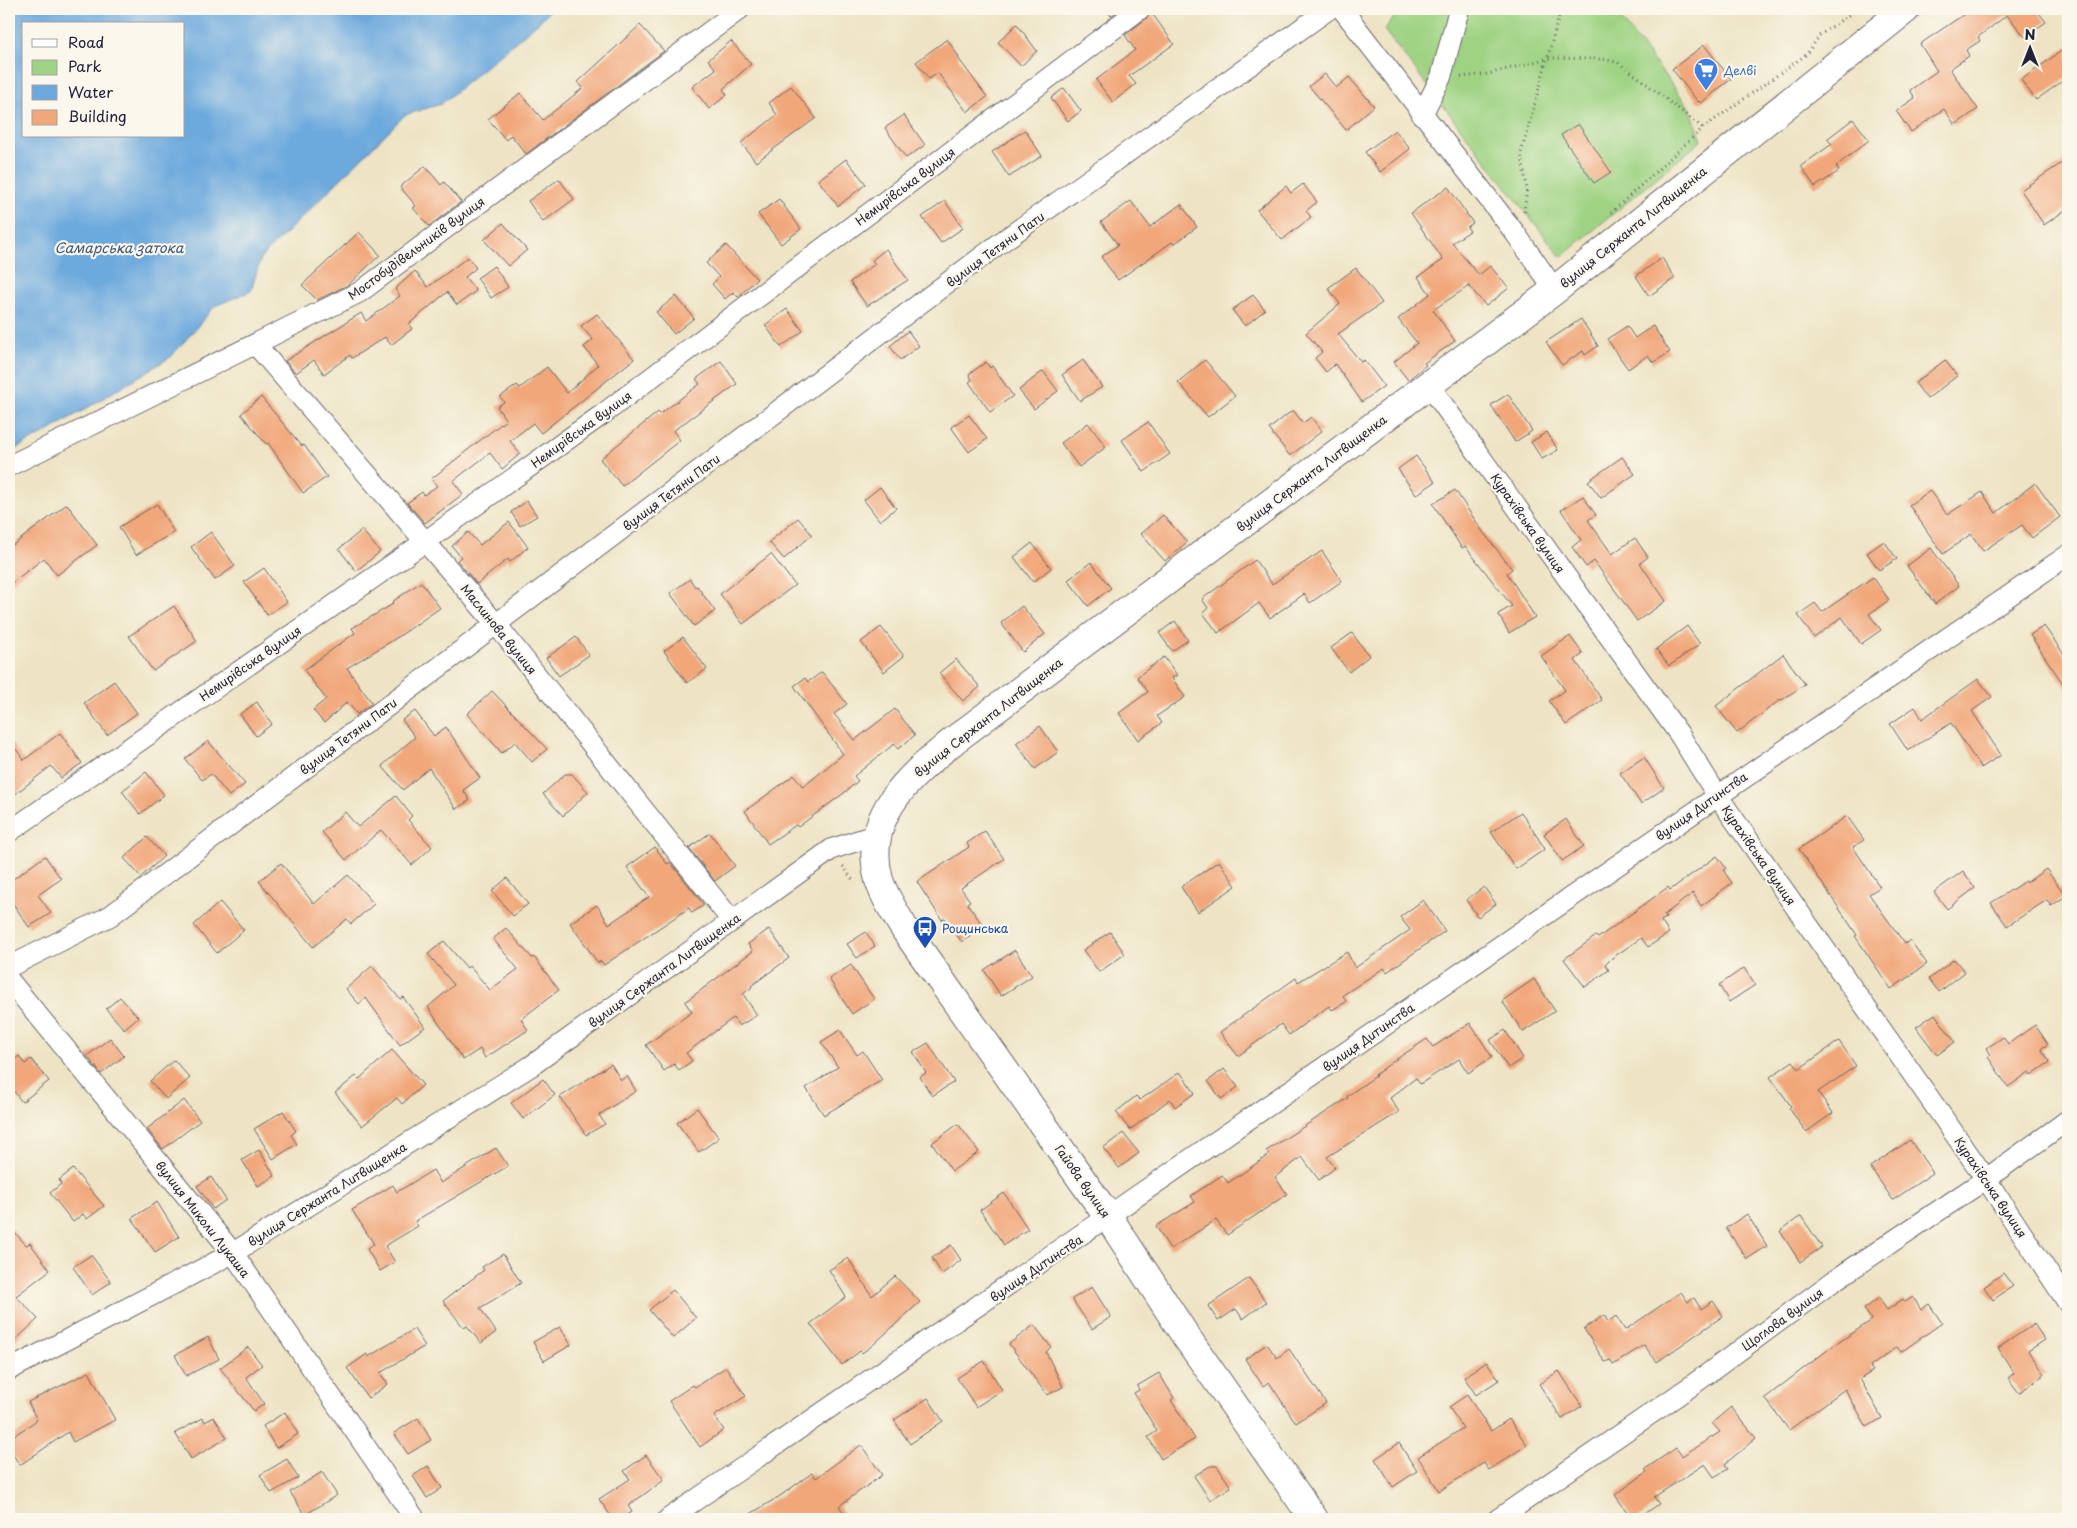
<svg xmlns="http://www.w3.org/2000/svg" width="2077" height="1528" viewBox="0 0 2077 1528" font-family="'Playpen Sans',sans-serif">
<rect width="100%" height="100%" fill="#fbf7ec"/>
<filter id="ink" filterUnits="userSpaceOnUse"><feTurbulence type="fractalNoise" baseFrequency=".02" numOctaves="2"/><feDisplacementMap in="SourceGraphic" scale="10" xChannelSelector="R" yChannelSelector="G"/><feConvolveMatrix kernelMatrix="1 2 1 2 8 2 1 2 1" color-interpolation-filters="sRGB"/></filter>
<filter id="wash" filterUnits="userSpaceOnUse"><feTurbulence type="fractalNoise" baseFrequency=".0096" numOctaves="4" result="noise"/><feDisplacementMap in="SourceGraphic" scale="20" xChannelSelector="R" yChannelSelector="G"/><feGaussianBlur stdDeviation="1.12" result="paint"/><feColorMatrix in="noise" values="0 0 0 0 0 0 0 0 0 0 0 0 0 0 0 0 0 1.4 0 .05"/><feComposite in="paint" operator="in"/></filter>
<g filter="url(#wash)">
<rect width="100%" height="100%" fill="#eee4c5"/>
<path fill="#9fd383" stroke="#607a5f" d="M1401,9H1613L1690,108L1702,140L1561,257L1384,30Z"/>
<path fill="#6ca9dd" stroke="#47668c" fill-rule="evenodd" d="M9,9H551L540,21L441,104L405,115L261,258L251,291L215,306L171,357L44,434L9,452ZM24,24H184V136H24Z"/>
<g id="blocks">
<path fill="#f1a77a" d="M1106,9H1121L1111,16Z
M1972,9H2036L2046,22L2025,37L2007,15L1978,37L1980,41L1966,50L1969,56L1950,69L1978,109L1955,125L1944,109L1911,132L1896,111L1915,98L1910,90L1937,71L1920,44Z
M1151,12L1174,44L1129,76L1136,84L1113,102L1096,80L1135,50L1125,35L1147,18Z
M1017,24L1037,51L1021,66L998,42Z
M640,25L664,51L526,154L511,135L506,140L488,119L520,93L543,120L583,88L578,82Z
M947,39L959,57L958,58L987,97L967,112L938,73L929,79L916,62Z
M731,41L751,64L723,89L727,95L709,109L692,87L716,69L708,60Z
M1704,45L1731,79L1701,103L1699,101L1698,102L1672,69Z
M2068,46V77L2036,100L2021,80Z
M1325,74L1336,88L1349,77L1374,106L1346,130L1309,86Z
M791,86L816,118L756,162L741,143L777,115L769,103Z
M1064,88L1081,111L1068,121L1051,98Z
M904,115L925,145L906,158L885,128Z
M1853,119L1869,140L1836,166L1839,171L1815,187L1801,166L1832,144L1827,139Z
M1578,124L1611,172L1594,183L1561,135Z
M1025,130L1042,156L1009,177L992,152Z
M1395,130L1410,149L1380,172L1365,152Z
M846,159L866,184L838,206L818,180Z
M2068,159V208L2044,225L2021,190Z
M425,166L441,185L444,182L461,202L429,226L413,208L416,206L400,187Z
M559,179L574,199L543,222L528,201Z
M1303,184L1317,202L1306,211L1311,217L1282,240L1257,210L1286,186L1291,193Z
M1448,187L1473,223L1467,227L1470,231L1452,243L1479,275L1490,266L1509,288L1486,306L1469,286L1433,310L1455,341L1424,363L1426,365L1408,380L1394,362L1417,343L1398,319L1430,294L1418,277L1443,260L1411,213Z
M779,199L801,229L781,244L758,214Z
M945,201L963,228L941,243L922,217Z
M1131,201L1150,227L1181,204L1197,227L1174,244L1172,242L1118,280L1101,257L1118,245L1101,222Z
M503,223L527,250L508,266L484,240Z
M359,232L380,255L348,285L317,300L302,285Z
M726,245L757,279L738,297L733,292L725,299L712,284L719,277L706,263Z
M886,249L908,280L867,306L850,282L875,264L872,260Z
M468,257L476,268L465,277L476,291L457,305L447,292L409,324L412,329L391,345L385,337L352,358L350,355L324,374L314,360L296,373L285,361L361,313L366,321L400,296L395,289L415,271L428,287Z
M1662,258L1675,278L1649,296L1636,276Z
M494,266L508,287L491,298L477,278Z
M1356,268L1382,303L1338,334L1361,362L1364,360L1384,386L1362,402L1335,364L1326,372L1315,358L1322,352L1306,333L1340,304L1328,288Z
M1253,295L1265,310L1245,326L1232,310Z
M676,296L694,318L674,334L656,312Z
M787,309L803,331L781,347L765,325Z
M597,314L634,359L541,433L533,423L510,441L520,454L502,469L490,453L453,481L463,494L425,523L407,503L422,492L424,495L437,486L431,479L506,420L497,407L504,402L500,397L517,385L520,388L547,367L567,393L598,365L584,347L593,340L581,326Z
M1581,319L1598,346L1585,355L1583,351L1562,365L1546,342Z
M1627,326L1635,338L1653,326L1670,352L1653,363L1648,355L1628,369L1607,339Z
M908,331L919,346L900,360L890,346Z
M1083,360L1102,387L1080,401L1062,375Z
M1205,360L1235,396L1208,417L1178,382Z
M1945,360L1957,376L1927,399L1915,383Z
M721,361L737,384L673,431L680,440L622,486L600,459L658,412L660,414L700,384L696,379Z
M986,362L990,368L992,366L1013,396L990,412L969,382L972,380L969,374Z
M1043,371L1058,391L1034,409L1019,390Z
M1508,394L1532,431L1515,442L1491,405Z
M261,397L302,446L304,445L327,477L303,493L268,443L266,444L241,414Z
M1293,410L1303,423L1311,417L1322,431L1290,456L1269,429Z
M969,415L987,439L969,452L951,427Z
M1148,422L1170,454L1144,472L1122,440Z
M1088,423L1106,447L1079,467L1061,443Z
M1547,432L1558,450L1542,459L1531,442Z
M1416,456L1435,482L1416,495L1398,469Z
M1622,457L1635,474L1601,498L1588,481Z
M2035,483L2060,517L2032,538L2022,525L1983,551L1971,534L1943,554L1909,505L1930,491L1947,515L1982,492L1996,513Z
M880,487L896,508L880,521L864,500Z
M1455,490L1483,532L1512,569L1507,573L1535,617L1509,633L1498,614L1512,606L1465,546L1462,548L1433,504Z
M1583,496L1596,515L1588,520L1612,554L1635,538L1648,557L1640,563L1666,601L1637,621L1594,561L1586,567L1572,547L1581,540L1561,510Z
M527,501L537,516L520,526L511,512Z
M67,504L97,545L57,575L44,558L9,585V548Z
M157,504L174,532L136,555L119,527Z
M1163,515L1187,542L1165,561L1141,534Z
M798,518L812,535L784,559L769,542Z
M509,522L528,547L510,562L508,559L477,584L457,560L461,557L452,546L468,532L480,545Z
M362,530L380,552L356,571L339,549Z
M211,532L235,566L215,580L191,547Z
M1884,541L1897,559L1879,570L1867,553Z
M1032,543L1051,568L1033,582L1014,557Z
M1931,548L1959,586L1935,604L1907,566Z
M1322,551L1342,581L1310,603L1304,594L1270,618L1259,603L1218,633L1203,613L1208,608L1202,599L1255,560L1272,584Z
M771,554L795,585L743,624L720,594Z
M1091,562L1111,588L1088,606L1068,580Z
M264,568L287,602L267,615L244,582Z
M1873,577L1889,600L1869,614L1881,630L1861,644L1842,617L1814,638L1798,615L1815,603L1822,612Z
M690,579L695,587L697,586L715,611L694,626L670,593Z
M421,582L440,608L398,637L347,668L372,703L357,714L347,702L324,723L313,710L326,699L304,670L355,633L352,628L393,604L392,602Z
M174,606L197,641L153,671L129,636Z
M1022,606L1045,634L1023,652L1001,623Z
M1175,621L1188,640L1172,651L1159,633Z
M1687,626L1700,644L1669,666L1656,649Z
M2044,626L2068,660V691L2030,635Z
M881,627L904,656L884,672L861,642Z
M1352,633L1369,656L1349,672L1331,648Z
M1570,636L1583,654L1575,660L1602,700L1566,725L1549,701L1565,690L1541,656Z
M576,637L589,655L559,676L546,658Z
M683,637L707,669L687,683L664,651Z
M1783,654L1805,684L1782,700L1781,699L1737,733L1716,706Z
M1164,657L1177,675L1172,678L1185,697L1157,716L1162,723L1138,740L1119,713L1148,692L1137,677Z
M956,659L980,687L963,701L939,673Z
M822,672L847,704L834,714L855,740L895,709L915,735L898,749L894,744L854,776L858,781L844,793L798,827L796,825L768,844L745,811L794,775L803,787L843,754L794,686L805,678L808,682Z
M1978,679L1992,697L1972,711L2001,755L1981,768L1951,723L1908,751L1890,724L1915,707L1922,719Z
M114,681L137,713L107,735L84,703Z
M492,691L547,749L532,762L515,742L502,753L467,714Z
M257,702L272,724L256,736L240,714Z
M415,711L434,736L446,727L480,778L463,790L470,800L456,809L429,768L403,790L382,766L415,737L402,720Z
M1040,726L1058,752L1035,769L1016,743Z
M60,733L82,763L61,778L51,766L9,799V740L24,760Z
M208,741L245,784L229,796L211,774L202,780L185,759Z
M1644,757L1664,788L1641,804L1620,773Z
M146,772L164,795L140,814L122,791Z
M565,774H572L588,792L563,816L543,794Z
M396,796L412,816L408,820L432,847L412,865L381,830L346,860L322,832L345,812L358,827Z
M1521,812L1545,849L1516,869L1491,832Z
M1847,816L1864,840L1853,847L1880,887L1869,894L1905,944L1910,940L1927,964L1891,989L1855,936L1857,935L1799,849Z
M1566,819L1584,846L1562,861L1544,834Z
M985,831L1004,859L961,888L970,901L967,903L984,927L962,942L945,918L942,920L917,882L969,847L967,843Z
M710,833L735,866L715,881L689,848Z
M147,837L164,856L141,877L124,858Z
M655,847L667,864L670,862L704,905L692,913L689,908L604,965L601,961L598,963L570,923L597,905L609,924L649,897L627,867Z
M45,856L61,879L38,895L51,913L29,927L9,898V882Z
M1717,856L1726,868L1723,870L1732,883L1701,906L1693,893L1664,915L1666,918L1661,921L1669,933L1648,947L1641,938L1612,958L1605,965L1609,970L1585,987L1564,959L1596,936L1598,938L1668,887L1670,890Z
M1219,861L1236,886L1198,912L1181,887Z
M281,863L314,904L348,875L374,904L351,924L347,919L313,947L259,881Z
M2046,869L2066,896L2051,906L2047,900L2007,926L1991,903L2025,881L2026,883Z
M1963,871L1975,888L1947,909L1934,892Z
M507,878L528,904L513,916L492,891Z
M1484,887L1496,904L1478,917L1466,900Z
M1423,900L1445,931L1387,972L1384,968L1343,995L1346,1002L1332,1010L1329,1006L1289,1035L1281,1024L1238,1056L1220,1032L1296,978L1298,982L1347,952L1355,968L1410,930L1400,917Z
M220,902L244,930L217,953L194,925Z
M506,928L532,958L534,957L559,990L521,1019L528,1030L485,1058L480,1049L463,1060L428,1007L454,985L428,954L444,941L467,968L469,966L490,990L518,969L493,939Z
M769,929L789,958L751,986L752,987L743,994L757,1015L739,1026L733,1018L686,1053L692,1061L679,1070L674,1064L664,1071L646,1045L692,1012L685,1002L753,951L748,944Z
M866,932L875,946L857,958L847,944Z
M1110,932L1125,954L1099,972L1083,950Z
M1015,950L1032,976L1001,996L984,970Z
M1954,959L1965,972L1939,992L1929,979Z
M851,965L874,999L852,1014L829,979Z
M372,966L400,999L403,997L425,1027L400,1045L366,998L359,1004L346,989Z
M1744,968L1755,985L1729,1002L1719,985Z
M1534,979L1555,1011L1523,1032L1502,1001Z
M120,997L138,1017L124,1029L106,1009Z
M1935,1014L1955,1042L1937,1055L1916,1027Z
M1470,1023L1492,1057L1468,1073L1459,1059L1420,1084L1416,1078L1390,1098L1399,1112L1327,1157L1335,1168L1319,1180L1302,1157L1275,1177L1287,1194L1227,1235L1216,1220L1170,1249L1156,1226L1195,1202L1191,1196L1222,1175L1228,1183L1269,1155L1266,1151L1348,1098L1347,1096L1376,1076L1375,1075L1395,1060L1427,1039L1433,1047Z
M2035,1025L2048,1044L2041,1049L2050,1062L2031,1075L2029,1072L2008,1087L1988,1057L1991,1055L1987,1048L2003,1037L2008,1044Z
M840,1030L857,1055L863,1051L882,1080L824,1115L806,1088L838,1067L821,1042Z
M1505,1030L1523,1058L1508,1068L1490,1040Z
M110,1038L124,1056L101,1074L87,1056Z
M1839,1041L1856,1066L1818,1092L1833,1113L1806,1132L1789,1108L1791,1106L1770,1077L1793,1061L1799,1069Z
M928,1043L954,1082L932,1096L920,1077L926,1073L913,1052Z
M392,1050L423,1085L402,1104L397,1098L362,1126L335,1093L356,1076L359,1079Z
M19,1056L25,1064L31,1059L49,1081L22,1102L9,1085V1064Z
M174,1060L190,1078L166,1099L150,1081Z
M611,1064L621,1080L627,1076L636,1091L599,1115L605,1124L586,1135L560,1097Z
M1224,1069L1238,1087L1221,1099L1208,1081Z
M1180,1072L1195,1093L1175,1107L1170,1099L1130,1130L1116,1112L1136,1096L1140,1100Z
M543,1079L555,1095L523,1119L511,1103Z
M184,1100L200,1121L163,1149L147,1129Z
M697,1108L719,1138L699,1152L677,1123Z
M283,1111L296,1131L291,1135L297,1144L273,1159L254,1129Z
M958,1124L979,1152L952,1171L932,1143Z
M1123,1133L1139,1153L1119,1168L1103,1148Z
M1910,1140L1933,1173L1893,1200L1870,1167Z
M496,1148L508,1166L415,1221L418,1226L385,1246L395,1262L380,1271L367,1249L374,1244L352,1210L393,1185L397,1192L433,1170L441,1183Z
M259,1150L275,1176L258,1186L242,1160Z
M73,1169L104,1206L87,1219L83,1214L73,1222L50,1193L61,1184L59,1180Z
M211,1177L226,1200L213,1209L197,1186Z
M1004,1193L1028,1229L1004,1245L980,1210Z
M157,1202L179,1237L155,1252L132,1218Z
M1747,1214L1767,1246L1747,1259L1726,1228Z
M1801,1216L1822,1247L1800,1262L1780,1231Z
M9,1226L26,1245L30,1243L50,1270L16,1296L38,1319L9,1346Z
M951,1245L961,1260L942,1274L932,1258Z
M503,1254L521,1283L480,1308L496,1332L481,1343L467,1326L464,1328L443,1301L484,1270L482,1267Z
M91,1255L111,1282L92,1295L73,1267Z
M848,1258L872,1296L895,1276L920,1302L874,1344L862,1353L860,1351L842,1365L810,1324L846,1297L829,1270Z
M2003,1273L2013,1286L1993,1300L1984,1287Z
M1249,1278L1266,1302L1243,1319L1236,1309L1218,1321L1208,1306Z
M1092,1287L1111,1317L1092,1329L1072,1299Z
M673,1290L696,1318L673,1338L649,1310Z
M1681,1292L1688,1302L1694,1298L1701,1309L1713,1301L1723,1316L1657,1362L1644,1345L1613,1365L1610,1360L1605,1362L1584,1329L1604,1315L1608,1322L1616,1316L1625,1330Z
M1913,1297L1921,1310L1929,1304L1942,1323L1901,1352L1897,1347L1870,1367L1873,1371L1860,1379L1882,1418L1867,1427L1845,1389L1789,1430L1765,1398L1829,1349L1872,1320L1864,1309L1879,1298L1887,1310L1903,1299L1905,1302Z
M2034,1324L2045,1340L2028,1351L2045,1374L2019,1393L2008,1378L2014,1373L1998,1348Z
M1034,1325L1051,1347L1046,1352L1063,1387L1047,1395L1009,1344Z
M560,1327L571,1345L544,1361L533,1342Z
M414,1329L425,1346L380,1373L388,1384L368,1398L347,1368L367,1354L368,1357Z
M208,1337L219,1359L186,1376L175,1355Z
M1267,1344L1277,1358L1289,1349L1326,1403L1296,1423L1269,1382L1263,1386L1245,1359Z
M248,1347L262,1365L246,1377L264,1404L254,1411L220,1368Z
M984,1361L1002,1390L976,1407L957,1378Z
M1487,1362L1499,1380L1476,1395L1464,1377Z
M726,1367L746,1396L714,1416L724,1430L700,1447L669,1401L693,1385L695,1387Z
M1559,1371L1582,1406L1562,1419L1539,1384Z
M89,1372L115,1420L73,1442L68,1432L20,1465L9,1449V1439L37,1420L28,1402Z
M1159,1373L1174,1398L1171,1400L1195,1439L1161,1459L1148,1437L1157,1431L1134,1393L1139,1390L1137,1386Z
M1467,1395L1491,1431L1509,1419L1527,1445L1489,1470L1484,1463L1439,1491L1418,1457L1463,1428L1449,1407Z
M928,1398L943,1421L910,1444L894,1420Z
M1731,1407L1756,1438L1725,1464L1728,1469L1714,1477L1705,1464L1654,1497L1659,1504L1637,1519H1632L1615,1495L1647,1472L1645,1469L1676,1448L1682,1456L1720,1432L1712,1423Z
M285,1412L298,1434L276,1448L263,1426Z
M214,1417L227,1438L191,1459L175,1433L203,1418L205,1422Z
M418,1418L431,1440L408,1454L394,1433Z
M1399,1443L1417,1471L1393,1487L1375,1459Z
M861,1445L882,1475L839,1506L848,1519H742L780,1496L812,1473L816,1478Z
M646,1455L664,1480L628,1506L632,1512L621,1519H613L599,1499L630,1479L624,1471Z
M287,1459L298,1478L271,1493L260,1475Z
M428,1466L442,1488L427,1498L413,1476Z
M1210,1466H1217L1231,1487L1210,1500L1194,1476Z
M322,1472L337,1495L305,1515L290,1492Z"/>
</g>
</g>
<g filter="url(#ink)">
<use href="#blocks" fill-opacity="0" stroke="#69666b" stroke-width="1"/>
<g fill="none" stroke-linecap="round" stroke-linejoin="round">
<defs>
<path id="street" d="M1342,9L1515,233L1555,290
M1422,115L1441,77L1459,9
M256,345L496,624L732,921
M1429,385L1679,734L1717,795L1986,1179L2068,1303
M9,466L360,292L740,9
M9,832L426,541L603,414L1140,9
M9,967L110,916L1000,243L1329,9
M9,980L233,1253L415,1519
M9,1370L233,1253L531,1066L832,849L878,834
M668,1519C1136,1199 1600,874 2068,555
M1498,1519L1691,1386L1835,1280L1986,1179L2068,1120"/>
<path id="secondary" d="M1314,1519L1187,1338L1109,1218L906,931C896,915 885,898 879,880C861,814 912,775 957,738L1555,290L1906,9"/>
</defs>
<use href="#street" stroke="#69666b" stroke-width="22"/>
<use href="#secondary" stroke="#69666b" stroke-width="30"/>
<path stroke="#69666b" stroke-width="3" stroke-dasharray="1 4" stroke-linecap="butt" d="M1461,77L1488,74L1549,58L1602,59L1617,62L1634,74L1703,128
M1524,212L1527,189L1521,153L1561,9
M1611,213L1703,128L1807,54L1820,35L1857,9
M843,866L854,882"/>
<use href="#street" stroke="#fff" stroke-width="20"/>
<use href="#secondary" stroke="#fff" stroke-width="28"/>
</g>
</g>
<defs>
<symbol id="supermarket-pin" viewBox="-11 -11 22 30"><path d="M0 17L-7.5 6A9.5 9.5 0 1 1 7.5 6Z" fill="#3f7fe0" stroke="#fbf7ec"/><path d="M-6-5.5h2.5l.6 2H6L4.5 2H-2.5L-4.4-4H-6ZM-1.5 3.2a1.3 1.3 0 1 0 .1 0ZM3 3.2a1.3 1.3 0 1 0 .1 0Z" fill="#fff"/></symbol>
<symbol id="bus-pin" viewBox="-11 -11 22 30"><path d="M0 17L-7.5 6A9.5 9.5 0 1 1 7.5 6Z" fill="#1a4fb4" stroke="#fbf7ec"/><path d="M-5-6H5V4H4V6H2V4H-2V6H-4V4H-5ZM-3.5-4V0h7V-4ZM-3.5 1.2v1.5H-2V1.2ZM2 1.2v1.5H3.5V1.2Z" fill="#fff"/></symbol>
</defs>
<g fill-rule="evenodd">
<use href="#supermarket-pin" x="1692" y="56" width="28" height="38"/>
<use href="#bus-pin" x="911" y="914" width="28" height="38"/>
</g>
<g text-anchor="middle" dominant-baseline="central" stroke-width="4.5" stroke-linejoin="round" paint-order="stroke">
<g font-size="12" fill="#366cbe" stroke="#fbf7ec" text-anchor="start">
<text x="1724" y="70">Делві</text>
</g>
<g font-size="12" fill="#22223b" stroke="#fbf7ec">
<text transform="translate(905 186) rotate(-37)">Немирівська вулиця</text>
<text transform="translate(1633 227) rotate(-39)">вулиця Сержанта Литвищенка</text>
<text transform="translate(416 248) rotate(-36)">Мостобудівельників вулиця</text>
<text transform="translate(995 249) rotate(-36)">вулиця Тетяни Пати</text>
<text transform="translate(581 429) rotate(-36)">Немирівська вулиця</text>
<text transform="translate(1311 473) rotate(-37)">вулиця Сержанта Литвищенка</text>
<text transform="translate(671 492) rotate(-37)">вулиця Тетяни Пати</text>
<text transform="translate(1528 523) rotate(55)">Курахівська вулиця</text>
<text transform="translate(499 629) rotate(51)">Маслинова вулиця</text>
<text transform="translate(250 663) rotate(-35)">Немирівська вулиця</text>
<text transform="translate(988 717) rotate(-38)">вулиця Сержанта Литвищенка</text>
<text transform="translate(348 736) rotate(-37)">вулиця Тетяни Пати</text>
<text transform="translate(1701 806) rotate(-35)">вулиця Дитинства</text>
<text transform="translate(1759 855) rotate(55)">Курахівська вулиця</text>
<text transform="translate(664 970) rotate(-36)">вулиця Сержанта Литвищенка</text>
<text transform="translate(1368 1037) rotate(-35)">вулиця Дитинства</text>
<text transform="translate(1083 1181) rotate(55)">Гайова вулиця</text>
<text transform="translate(1991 1187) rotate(56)">Курахівська вулиця</text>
<text transform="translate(327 1194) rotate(-32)">вулиця Сержанта Литвищенка</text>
<text transform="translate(203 1219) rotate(52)">вулиця Миколи Лукаша</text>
<text transform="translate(1036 1268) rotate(-34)">вулиця Дитинства</text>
<text transform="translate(1782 1319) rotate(-36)">Щоглова вулиця</text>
</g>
<g font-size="12" fill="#164399" stroke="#fbf7ec" text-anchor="start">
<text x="942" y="928">Рощинська</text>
</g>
<g font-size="14" font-style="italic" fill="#40587c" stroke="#fbf7ec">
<text x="119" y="247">Самарська затока</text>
</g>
</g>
<rect width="2077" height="1528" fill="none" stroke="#fbf7ec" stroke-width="30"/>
<rect x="22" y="22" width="162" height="115" fill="#fbf7ec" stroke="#a4a2a5"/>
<rect x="32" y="39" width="25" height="8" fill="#ffffff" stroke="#a4a2a5"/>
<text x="68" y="48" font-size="15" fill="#22223b">Road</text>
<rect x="32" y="60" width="25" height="15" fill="#9fd383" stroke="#a4a2a5"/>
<text x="68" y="72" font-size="15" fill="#22223b">Park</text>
<rect x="32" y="85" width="25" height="15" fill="#6ca9dd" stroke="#a4a2a5"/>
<text x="68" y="98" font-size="15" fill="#22223b">Water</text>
<rect x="32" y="110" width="25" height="15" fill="#f1a77a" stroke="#a4a2a5"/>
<text x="68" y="122" font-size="15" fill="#22223b">Building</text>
<g transform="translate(2030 48)" stroke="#fbf7ec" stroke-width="4" paint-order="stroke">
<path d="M0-4L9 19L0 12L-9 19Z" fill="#22223b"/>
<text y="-8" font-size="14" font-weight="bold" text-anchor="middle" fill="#22223b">N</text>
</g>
</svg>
